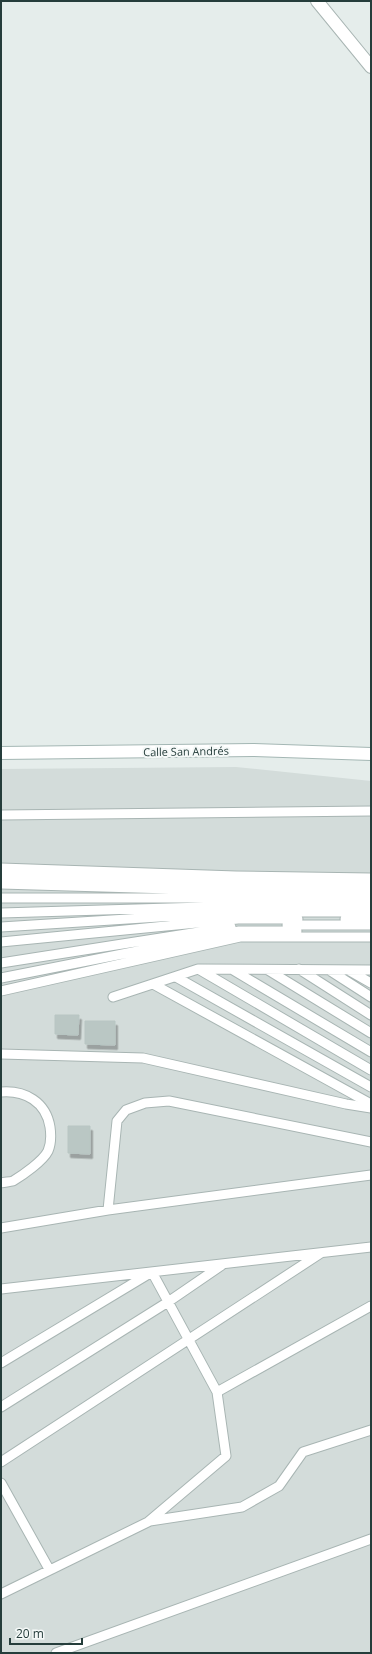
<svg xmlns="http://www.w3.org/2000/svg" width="372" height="1654" viewBox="0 0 372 1654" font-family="'Open Sans',sans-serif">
<defs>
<filter id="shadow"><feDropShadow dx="2.5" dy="4.5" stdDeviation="0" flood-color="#0004"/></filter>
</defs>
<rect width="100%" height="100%" fill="#e5edeb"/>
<path fill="#d3dcda" d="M236,767L371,781V1653H1V769Z"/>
<path fill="#bac7c4" stroke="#b8c6c3" filter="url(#shadow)" d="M55,1015H79L78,1035L55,1034Z
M85,1021H115V1045L85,1044Z
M68,1126H90V1154L68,1153Z"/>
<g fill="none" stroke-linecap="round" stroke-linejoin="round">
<defs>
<path id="lane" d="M1,815L371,811
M1,868L236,876L371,878
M1,877L237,884L371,885
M1,884L237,891L371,892
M1,898H371
M1,913L238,906L371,905
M345,919H371
M287,925H371
M1,927L238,912H371
M1,942L238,919H298
M1,963L231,927
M299,969L371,1015
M200,970L371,1070
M233,970L371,1052
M268,970L371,1033
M329,970L371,997
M350,971L371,983
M176,977L371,1087
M1,978L239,931H297
M153,984L371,1104
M1,991L240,937H371
M113,997L198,969L371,970
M1,1054L143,1058L346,1104L371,1108
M1,1092C25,1090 46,1102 50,1127C51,1134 51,1144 48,1151C43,1161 23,1175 13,1181C9,1182 5,1182 1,1183
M108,1210L117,1121L126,1110L145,1103L169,1101L371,1142
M1,1228L108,1210L371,1175
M1,1289L371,1247
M1,1363L152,1272L217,1392L226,1456L148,1522L1,1594
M217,1392L371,1306
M1,1407L168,1302L222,1265
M1,1462L321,1253
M1,1483L49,1569
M150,1521L242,1507L279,1486L303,1452L371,1430
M56,1653L371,1539"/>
<path id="street" d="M317,1L371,67"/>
<path id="secondary" d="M1,753L253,750L371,754"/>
</defs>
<use href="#lane" stroke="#a8b5b3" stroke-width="11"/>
<use href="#street" stroke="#a8b5b3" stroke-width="14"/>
<use href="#secondary" stroke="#a4b7b4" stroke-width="14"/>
<use href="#lane" stroke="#fff" stroke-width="9"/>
<use href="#street" stroke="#fff" stroke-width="12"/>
<use href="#secondary" stroke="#fff" stroke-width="12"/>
</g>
<g text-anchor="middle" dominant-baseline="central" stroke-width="4" stroke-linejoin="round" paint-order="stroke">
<g font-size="11" fill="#253d3b" stroke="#f5f9f8">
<text transform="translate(186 751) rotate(-1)">Calle San Andrés</text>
</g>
</g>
<rect width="372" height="1654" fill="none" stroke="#253d3b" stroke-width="4"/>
<path d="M10 1638v6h72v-6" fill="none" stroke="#253d3b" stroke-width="2"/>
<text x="16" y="1638" font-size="12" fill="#253d3b" stroke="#f5f9f8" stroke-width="3" paint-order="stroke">20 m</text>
</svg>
